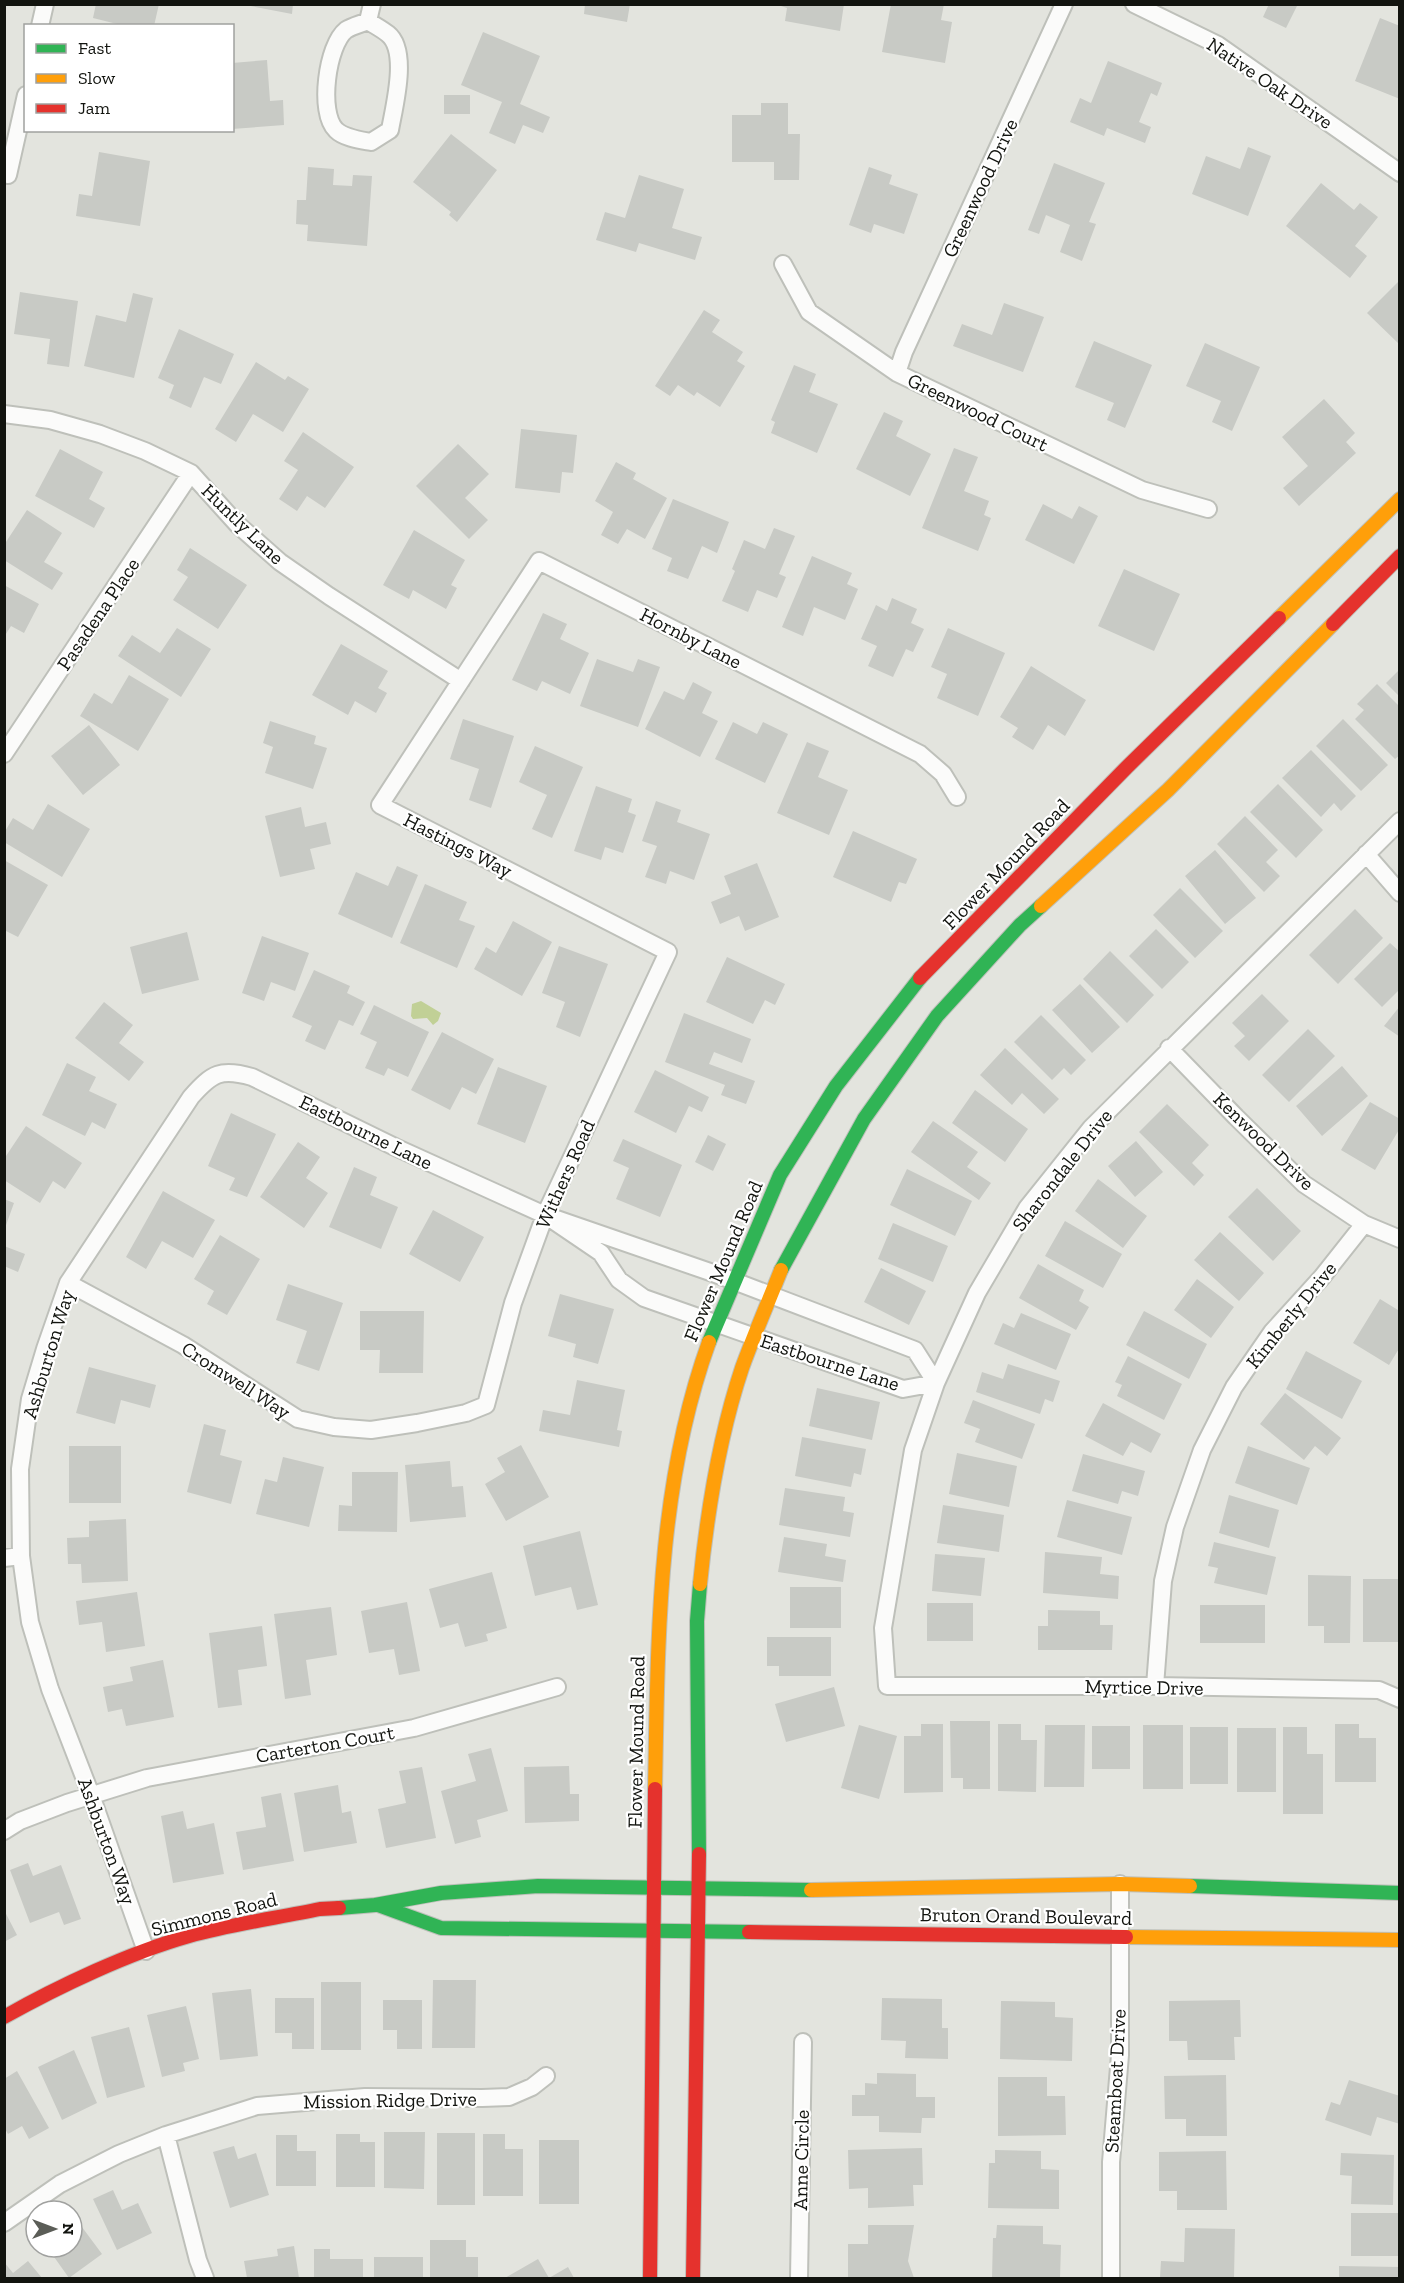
<svg xmlns="http://www.w3.org/2000/svg" width="1404" height="2283" viewBox="0 0 1404 2283" font-family="'Zilla Slab',serif">
<rect width="100%" height="100%" fill="#e3e4de"/>
<path fill="#c1d096" d="M421,1001L441,1013L438,1021L433,1025L427,1018L413,1019L411,1016L412,1004Z"/>
<path fill="#c8cac5" d="M96,4H159L154,26H125L93,18Z
M240,4H293L292,14Z
M585,4H630L627,22L584,14Z
M775,4H844L840,31L785,21L787,8Z
M891,4H944L941,20L952,22L945,63L882,52Z
M1269,4H1298L1286,28L1263,17Z
M1380,18L1400,26V99L1355,81Z
M483,32L540,56L520,104L550,117L543,133L523,125L515,144L489,133L502,102L461,85Z
M267,60L270,101L283,100L284,125L232,129V63Z
M1108,61L1162,83L1157,96L1151,93L1139,122L1151,127L1145,143L1107,128L1104,136L1070,122L1080,98L1091,103Z
M444,95H470V114H444Z
M761,103H788V134H800L799,180H774V162H732V115H761Z
M451,134L497,170L457,222L449,215L451,212L413,182Z
M1248,147L1271,156L1248,216L1192,194L1206,156L1240,169Z
M99,152L150,161L140,226L76,216L79,194L92,196Z
M1054,163L1105,183L1089,222L1096,224L1082,261L1060,252L1070,225L1046,215L1039,234L1028,230Z
M308,167L334,169L333,185L352,186L353,175L372,176L367,246L307,241L308,225L296,224L297,200H306Z
M869,167L892,175L889,184L918,194L904,234L874,224L871,233L849,225Z
M639,175L684,189L672,228L702,237L695,260L639,243L636,252L596,240L605,212L625,218Z
M1321,183L1354,210L1360,203L1378,217L1355,246L1367,256L1350,278L1286,226Z
M1400,280V345L1367,313Z
M20,292L78,301L69,367L47,364L50,339L14,334Z
M133,293L153,298L134,378L84,366L96,315L126,322Z
M1004,303L1044,317L1023,372L953,346L962,324L992,335Z
M704,310L720,320L712,332L743,352L737,361L745,366L720,407L697,392L694,396L678,385L670,396L655,386Z
M179,329L234,354L221,384L204,377L191,408L169,398L174,385L158,378Z
M1094,341L1152,365L1125,428L1107,420L1114,403L1075,387Z
M1205,343L1260,367L1232,431L1212,422L1221,401L1186,386Z
M256,362L285,380L288,376L309,389L283,432L253,414L236,442L215,429Z
M794,365L816,374L809,392L838,404L817,453L771,433L775,422L771,420Z
M1324,399L1355,433L1346,442L1356,453L1299,506L1283,488L1308,466L1282,437Z
M884,412L903,421L896,436L931,454L910,496L856,469Z
M521,429L577,435L573,473L562,472L560,493L515,488Z
M303,432L354,467L325,508L307,496L297,511L279,499L298,470L284,461Z
M458,444L489,474L465,498L488,520L469,539L416,486Z
M954,448L978,457L964,491L989,501L984,515L991,518L978,551L922,528Z
M60,449L103,472L89,499L105,508L94,528L35,496Z
M616,462L636,473L633,479L667,498L645,539L627,529L618,544L601,535L613,512L595,501Z
M673,499L729,522L717,553L702,546L688,579L667,571L672,558L652,549Z
M1043,504L1072,519L1079,506L1098,516L1074,564L1025,540Z
M27,510L62,533L44,562L63,573L52,590L4,560V545Z
M774,528L795,536L779,574L786,577L777,598L757,590L748,612L722,601L735,571L732,569L744,540L765,549Z
M414,530L465,560L451,585L457,588L446,609L413,590L409,599L383,585Z
M190,548L247,585L218,629L173,600L188,577L177,570Z
M812,556L852,573L847,584L858,589L845,620L814,607L803,636L782,627Z
M1124,569L1180,594L1154,651L1098,626Z
M4,585L39,604L24,633L11,626L4,637Z
M892,598L917,609L911,623L924,629L913,652L906,649L893,677L868,666L877,646L861,639L876,605L887,611Z
M543,613L567,624L560,639L589,653L570,694L542,681L537,691L512,680Z
M177,628L211,649L181,697L118,656L132,635L160,653Z
M948,628L1005,653L978,716L937,698L947,674L931,667Z
M341,644L388,671L378,688L387,693L376,713L355,701L348,715L312,695Z
M597,659L633,672L638,659L660,667L638,727L580,706Z
M1031,666L1086,700L1065,736L1048,725L1033,750L1012,737L1018,728L1000,717Z
M1400,669V697L1386,683Z
M129,675L169,699L138,751L80,716L94,693L112,704Z
M693,682L712,692L702,713L718,721L700,757L645,729L664,691L684,700Z
M1377,684L1400,707V755L1395,759L1355,719L1364,710L1357,704Z
M463,719L514,736L491,808L469,800L479,769L450,759Z
M1343,719L1388,765L1361,791L1316,746Z
M270,721L316,736L314,744L327,748L313,789L265,773L273,747L263,743Z
M733,722L757,734L763,722L788,734L765,783L715,759Z
M89,725L120,765L83,795L51,756Z
M807,742L829,751L818,777L848,790L829,835L777,813Z
M535,746L583,767L552,838L532,829L547,795L519,782Z
M1311,750L1356,796L1341,811L1334,803L1321,817L1282,778Z
M1278,784L1323,830L1296,858L1250,812Z
M596,786L632,799L628,812L636,815L623,853L605,847L601,860L574,851Z
M656,801L681,810L677,822L710,834L694,880L670,871L666,884L645,877L657,846L642,841Z
M48,804L90,829L62,877L4,842V833L13,818L33,830Z
M301,807L305,827L326,822L331,844L310,849L315,869L280,877L265,816Z
M1245,816L1278,850L1266,862L1280,876L1264,892L1217,844Z
M853,831L917,859L906,884L899,882L891,902L833,877Z
M1215,850L1256,898L1225,924L1185,876Z
M4,860L48,885L18,937L4,930Z
M757,863L779,917L745,931L739,916L720,924L711,902L731,894L724,876Z
M397,866L418,875L392,938L338,914L356,872L388,886Z
M425,884L467,902L459,920L475,926L457,968L400,943Z
M1180,888L1223,931L1195,958L1153,915Z
M1355,909L1383,938L1338,984L1309,955Z
M513,921L552,942L522,996L474,969L486,947L496,953Z
M1156,929L1189,962L1162,989L1129,956Z
M187,932L199,980L142,994L130,947Z
M262,936L309,953L295,991L271,982L264,1001L242,993Z
M1390,943L1400,952V989L1382,1007L1354,979Z
M559,946L608,964L580,1037L556,1027L565,1002L542,993Z
M1110,951L1154,995L1127,1023L1083,979Z
M727,957L785,984L775,1005L765,1000L753,1024L706,1002Z
M314,970L350,986L347,993L365,1002L353,1026L339,1020L325,1050L305,1041L312,1026L292,1017Z
M1080,984L1120,1027L1092,1053L1052,1010Z
M1262,994L1289,1021L1249,1061L1234,1046L1245,1036L1232,1023Z
M104,1002L133,1025L119,1043L144,1062L129,1081L75,1038Z
M374,1005L429,1032L408,1077L388,1068L384,1076L365,1068L377,1042L360,1034Z
M1400,1006V1037L1384,1026Z
M684,1013L751,1039L742,1063L714,1052L709,1064L755,1081L746,1104L721,1095L725,1085L665,1062Z
M1041,1015L1086,1060L1071,1075L1064,1068L1052,1080L1014,1042Z
M1308,1029L1335,1056L1289,1102L1262,1075Z
M442,1032L494,1059L476,1094L462,1087L450,1110L411,1090Z
M1005,1048L1059,1099L1044,1114L1022,1093L1012,1105L980,1075Z
M67,1063L96,1077L89,1091L117,1104L105,1129L92,1122L85,1136L42,1115Z
M1342,1066L1368,1096L1322,1136L1296,1106Z
M498,1067L547,1086L525,1143L477,1124Z
M655,1070L709,1097L702,1112L689,1106L676,1133L634,1112Z
M975,1090L1028,1129L1005,1162L952,1123Z
M1370,1102L1400,1119V1128L1375,1170L1341,1150Z
M1167,1104L1209,1145L1192,1163L1204,1175L1194,1186L1139,1132Z
M231,1113L276,1134L247,1197L229,1190L235,1178L208,1166Z
M933,1121L978,1152L967,1167L991,1183L979,1200L911,1152Z
M26,1126L82,1163L65,1189L53,1181L40,1203L4,1180V1159Z
M708,1135L726,1144L713,1171L695,1162Z
M623,1139L682,1165L660,1217L616,1199L629,1168L613,1161Z
M1136,1141L1163,1172L1135,1197L1108,1166Z
M298,1142L320,1157L306,1178L328,1193L304,1228L260,1197Z
M354,1167L377,1177L370,1195L398,1207L381,1249L329,1227Z
M907,1169L972,1201L955,1236L890,1205Z
M1098,1179L1147,1216L1123,1248L1075,1211Z
M1257,1188L1301,1231L1273,1261L1228,1217Z
M163,1191L215,1220L193,1258L162,1241L146,1269L126,1257Z
M4,1199L14,1203L5,1228H4Z
M433,1210L484,1237L460,1282L409,1254Z
M1065,1221L1122,1254L1103,1288L1045,1256Z
M893,1223L948,1246L933,1282L878,1259Z
M1220,1232L1264,1273L1239,1301L1194,1260Z
M220,1235L260,1259L227,1315L207,1304L214,1291L194,1279Z
M4,1246L25,1254L18,1272L4,1266Z
M1038,1264L1084,1290L1079,1301L1089,1307L1076,1330L1019,1298Z
M881,1268L926,1291L909,1325L864,1302Z
M1197,1279L1234,1307L1211,1338L1174,1310Z
M288,1284L343,1303L319,1371L296,1363L307,1331L276,1320Z
M560,1294L614,1309L598,1364L573,1357L576,1344L548,1336Z
M1380,1299L1398,1310L1400,1308V1347L1389,1365L1353,1343Z
M360,1311H424L423,1373H379L380,1350H360Z
M1144,1311L1207,1344L1189,1379L1126,1345Z
M1021,1313L1071,1334L1056,1370L994,1344L1003,1323L1014,1328Z
M1306,1351L1362,1381L1342,1419L1286,1389Z
M1128,1356L1182,1384L1164,1420L1117,1396L1122,1385L1115,1382Z
M1008,1364L1060,1381L1053,1402L1045,1399L1040,1414L976,1392L982,1372L1003,1379Z
M89,1367L156,1385L150,1408L121,1400L115,1424L76,1413Z
M577,1380L625,1390L617,1430L622,1431L619,1447L539,1431L543,1410L570,1415Z
M817,1388L880,1402L872,1440L809,1426Z
M1285,1393L1341,1438L1327,1456L1315,1446L1304,1460L1260,1424Z
M973,1400L1035,1424L1022,1459L975,1442L980,1429L964,1423Z
M1103,1403L1161,1434L1151,1453L1131,1442L1123,1456L1085,1436Z
M204,1424L226,1430L220,1455L242,1461L231,1504L187,1492Z
M802,1437L866,1449L861,1475L854,1473L851,1487L795,1476Z
M521,1445L549,1497L506,1521L485,1484L505,1472L497,1458Z
M69,1446H121V1503H69Z
M1248,1446L1310,1468L1297,1505L1235,1483Z
M957,1453L1017,1466L1009,1507L949,1494Z
M1083,1454L1145,1471L1138,1496L1122,1491L1118,1504L1072,1491Z
M283,1457L324,1467L309,1527L256,1514L265,1479L277,1482Z
M450,1461L452,1487L463,1486L466,1517L410,1522L405,1465Z
M352,1472H398L397,1532L338,1531L339,1505L352,1506Z
M785,1488L845,1497L843,1511L854,1513L850,1537L779,1525Z
M1229,1495L1279,1510L1269,1548L1219,1533Z
M1067,1500L1132,1517L1122,1555L1057,1537Z
M943,1505L1004,1515L999,1552L937,1543Z
M126,1519L128,1581L82,1583L81,1564H68L67,1538L89,1537V1521Z
M580,1531L598,1605L577,1610L571,1587L535,1596L523,1546Z
M784,1537L827,1544L825,1556L846,1560L843,1582L778,1572Z
M1214,1542L1276,1557L1267,1595L1214,1583L1218,1568L1208,1566Z
M1045,1552L1102,1557L1100,1574L1119,1576L1118,1599L1043,1593Z
M935,1554L985,1558L981,1596L932,1591Z
M492,1572L507,1628L486,1634L488,1641L465,1647L458,1623L440,1628L429,1589Z
M1308,1575L1351,1576L1350,1643H1324V1626H1308Z
M1363,1579H1400V1642H1363Z
M790,1587H841V1628H790Z
M137,1592L145,1646L106,1652L102,1622L79,1625L76,1601Z
M407,1602L420,1671L399,1675L394,1649L369,1653L361,1611Z
M927,1603H973V1641H927Z
M1200,1605H1265V1643H1200Z
M331,1607L337,1655L306,1660L311,1695L285,1699L274,1614Z
M1048,1610L1100,1611V1625H1113L1112,1650H1038V1626H1048Z
M262,1626L267,1666L238,1670L242,1705L218,1708L209,1633Z
M767,1637H831V1676H779V1666H767Z
M163,1660L174,1717L126,1726L122,1709L108,1712L103,1687L133,1681L130,1667Z
M834,1687L845,1726L786,1742L775,1704Z
M950,1721H990V1789H963V1778H951Z
M921,1724H943V1792L904,1793V1736H921Z
M998,1724H1021V1740H1037L1036,1792L998,1791Z
M1335,1724H1359V1738H1376V1782H1335Z
M859,1725L897,1736L879,1799L841,1788Z
M1045,1725H1085L1084,1787H1044Z
M1143,1725H1183V1789H1143Z
M1092,1726H1130V1769H1092Z
M1190,1727H1228V1784H1190Z
M1283,1727H1307V1754H1323V1814H1283Z
M1237,1728H1276V1792H1237Z
M491,1748L508,1811L477,1820L481,1837L455,1844L441,1791L476,1781L468,1754Z
M569,1766L570,1794H579V1821L525,1823L524,1767Z
M422,1767L436,1838L386,1848L378,1809L406,1803L399,1771Z
M338,1785L342,1813L351,1811L357,1843L304,1852L294,1793Z
M281,1793L294,1861L243,1870L236,1832L266,1827L261,1797Z
M183,1811L187,1829L214,1823L224,1874L173,1883L161,1816Z
M28,1863L33,1876L61,1865L81,1919L64,1925L59,1912L30,1923L10,1870Z
M4,1910L17,1935L4,1942Z
M433,1980H476L475,2048H432Z
M321,1982H361V2050H321Z
M251,1989L258,2056L220,2060L212,1993Z
M275,1998H314V2049H292V2033H275Z
M882,1998L942,1999V2028H948V2059L905,2058L906,2041L881,2040Z
M383,2000H422V2049H397V2030H383Z
M1240,2000L1241,2037H1234L1235,2060H1188L1187,2041H1169V2001Z
M1001,2001L1055,2002V2017L1073,2018L1072,2061L1000,2059Z
M186,2006L199,2059L183,2063L185,2071L162,2077L147,2015Z
M129,2027L145,2087L107,2098L91,2037Z
M74,2050L97,2103L62,2120L38,2067Z
M17,2071L49,2128L29,2139L22,2126L8,2134L4,2127V2079Z
M877,2073L916,2074V2097H935V2118H922L921,2133L879,2132V2116H852V2095H865V2083L877,2084Z
M1226,2075L1227,2136H1186V2119H1165L1164,2076Z
M998,2077H1047V2096H1065L1066,2135L998,2136Z
M1349,2080L1400,2096V2124L1377,2117L1371,2136L1325,2120L1331,2102L1340,2105Z
M384,2132H425L424,2189L384,2188Z
M437,2133H475V2205H437Z
M336,2134H360V2142H375V2187H336Z
M483,2134H505V2149H523V2196H483Z
M276,2135H297V2151H316V2186H276Z
M539,2140H579V2204H539Z
M234,2146L238,2159L256,2153L269,2195L230,2208L213,2152Z
M922,2148L923,2185H913L914,2206L868,2208V2188L849,2189L848,2150Z
M995,2150L1041,2151V2169L1059,2170V2209L988,2208L989,2163H995Z
M1226,2151L1227,2210H1177V2191H1159V2152Z
M1341,2153L1394,2155L1393,2205L1351,2204L1352,2176L1340,2175Z
M113,2190L122,2210L138,2203L152,2233L117,2250L93,2199Z
M1351,2213H1400V2256H1351Z
M76,2219L102,2254L69,2278L47,2247H72V2222Z
M868,2225H914L908,2261L914,2278H848V2244H868Z
M997,2225L1043,2226V2244L1061,2245L1060,2278H992L993,2238H996Z
M1185,2228L1235,2229L1234,2278H1160L1161,2261L1184,2262Z
M430,2240H466V2257H478V2278H430Z
M294,2246L299,2278H247L244,2261L278,2256L277,2249Z
M314,2249H330V2259H363V2278H314Z
M374,2257H423V2278H374Z
M538,2259L549,2278H505Z
M28,2261L42,2278H4V2262L13,2273Z
M1339,2266L1400,2267V2278H1339Z
M568,2267L574,2278H549Z"/>
<g fill="none" stroke-linecap="round" stroke-linejoin="round">
<defs>
<path id="street" d="M1134,4L1218,45L1400,173
M368,21C374,25 382,29 388,34C409,51 394,107 390,130L371,142C360,140 344,138 336,130C318,113 327,45 346,30C352,26 361,24 368,21Z
M368,21L372,4
M40,26L45,4
M8,175L26,95
M783,264L809,312L897,373L1142,490L1208,509
M897,373L904,352L1064,4
M4,414L50,420L100,434L145,451L191,473L237,524L280,562L329,596L461,681
M4,754L191,473
M1400,821L1091,1128L1027,1208L977,1293L936,1383L913,1450L883,1628L887,1686H1155L1379,1690L1400,1699
M1366,854L1400,893
M1169,1048L1236,1117L1304,1184L1364,1224L1400,1239
M68,1283L183,1345L298,1419L334,1427L371,1430L417,1423L466,1413L486,1405L513,1303L545,1215L668,952L380,805L539,561L920,754L943,774L957,797
M4,1558L21,1556
M1155,1686L1163,1581L1175,1527L1202,1450L1234,1387L1272,1332L1322,1277L1364,1224
M4,1831L20,1821L67,1803L147,1778L414,1728L557,1687
M146,1951L91,1795L50,1689L30,1622L21,1556L20,1469L30,1399L45,1349L68,1283L191,1097C212,1073 221,1068 252,1077L395,1147L545,1215L713,1273L915,1350L936,1383L903,1389L644,1298L619,1280L601,1253L545,1215
M166,2135L198,2260L205,2278
M4,2223L60,2184L119,2154L166,2135L257,2106L365,2097L482,2098L509,2097L532,2087L546,2076
M799,2278L803,2042
M1111,2278V2162L1120,2055V1884"/>
<path id="fast" d="M781,1270L864,1119L937,1016L1020,925L1041,906
M709,1342L780,1175L836,1086L920,978
M699,1854L697,1621L700,1584
M1190,1886L1400,1893
M378,1905L441,1928L749,1932
M339,1908L375,1905L441,1893L538,1886L811,1890"/>
<path id="slow" d="M1279,618L1400,499
M1041,906L1168,790L1333,624
M700,1584C707,1514 720,1434 742,1368C754,1335 768,1303 781,1270
M655,1789C658,1639 657,1486 709,1342
M811,1890L1120,1884L1190,1886
M1126,1937L1400,1940"/>
<path id="jam" d="M1333,624L1400,556
M920,978L1127,767L1279,618
M749,1932L1126,1937
M4,2017C59,1986 129,1953 189,1936C232,1924 277,1918 320,1909L339,1908
M650,2278L655,1789
M693,2278L699,1854"/>
</defs>
<use href="#street" stroke="#bec0ba" stroke-width="20"/>
<use href="#fast" stroke="#bec0ba" stroke-width="16"/>
<use href="#slow" stroke="#bec0ba" stroke-width="16"/>
<use href="#jam" stroke="#bec0ba" stroke-width="16"/>
<use href="#street" stroke="#fbfbfa" stroke-width="16"/>
<use href="#fast" stroke="#30b455" stroke-width="14"/>
<use href="#slow" stroke="#ff9f0a" stroke-width="14"/>
<use href="#jam" stroke="#e5322d" stroke-width="14"/>
</g>
<g text-anchor="middle" dominant-baseline="central" stroke-width="4.5" stroke-linejoin="round" paint-order="stroke">
<g font-size="20" fill="#12140f" stroke="#fff">
<text transform="translate(1270 83) rotate(34)">Native Oak Drive</text>
<text transform="translate(980 188) rotate(-65)">Greenwood Drive</text>
<text transform="translate(978 412) rotate(26)">Greenwood Court</text>
<text transform="translate(243 524) rotate(44)">Huntly Lane</text>
<text transform="translate(98 614) rotate(-56)">Pasadena Place</text>
<text transform="translate(691 638) rotate(27)">Hornby Lane</text>
<text transform="translate(458 845) rotate(27)">Hastings Way</text>
<text transform="translate(1006 864) rotate(-46)">Flower Mound Road</text>
<text transform="translate(366 1132) rotate(26)">Eastbourne Lane</text>
<text transform="translate(1264 1141) rotate(44)">Kenwood Drive</text>
<text transform="translate(1062 1170) rotate(-52)">Sharondale Drive</text>
<text transform="translate(565 1174) rotate(-66)">Withers Road</text>
<text transform="translate(723 1261) rotate(-67)">Flower Mound Road</text>
<text transform="translate(1291 1315) rotate(-51)">Kimberly Drive</text>
<text transform="translate(48 1354) rotate(-73)">Ashburton Way</text>
<text transform="translate(830 1362) rotate(18)">Eastbourne Lane</text>
<text transform="translate(236 1380) rotate(33)">Cromwell Way</text>
<text transform="translate(1144 1687) rotate(1)">Myrtice Drive</text>
<text transform="translate(636 1742) rotate(-89)">Flower Mound Road</text>
<text transform="translate(325 1744) rotate(-10)">Carterton Court</text>
<text transform="translate(107 1841) rotate(70)">Ashburton Way</text>
<text transform="translate(214 1914) rotate(-14)">Simmons Road</text>
<text transform="translate(1026 1916) rotate(1)">Bruton Orand Boulevard</text>
<text transform="translate(1115 2081) rotate(-87)">Steamboat Drive</text>
<text transform="translate(390 2100) rotate(-1)">Mission Ridge Drive</text>
<text transform="translate(801 2160) rotate(-89)">Anne Circle</text>
</g>
</g>
<rect width="1404" height="2283" fill="none" stroke="#12140f" stroke-width="12"/>
<rect x="24" y="24" width="210" height="108" fill="#ffffff" stroke="#a0a19f" stroke-width="1.5"/>
<rect x="36" y="44" width="30" height="9" fill="#30b455" stroke="#a0a19f" stroke-width="1.5"/>
<text x="78" y="54" font-size="18" fill="#12140f">Fast</text>
<rect x="36" y="74" width="30" height="9" fill="#ff9f0a" stroke="#a0a19f" stroke-width="1.5"/>
<text x="78" y="84" font-size="18" fill="#12140f">Slow</text>
<rect x="36" y="104" width="30" height="9" fill="#e5322d" stroke="#a0a19f" stroke-width="1.5"/>
<text x="78" y="114" font-size="18" fill="#12140f">Jam</text>
<g transform="translate(54 2229) rotate(90)"><circle r="28" fill="#ffffff" stroke="#a0a19f" stroke-width="1.5"/>
<path d="M0-4.5L10 22L0 15L-10 22Z" fill="#5b5d57"/>
<text y="-9" font-size="16" font-weight="bold" text-anchor="middle" fill="#12140f">N</text>
</g>
</svg>
